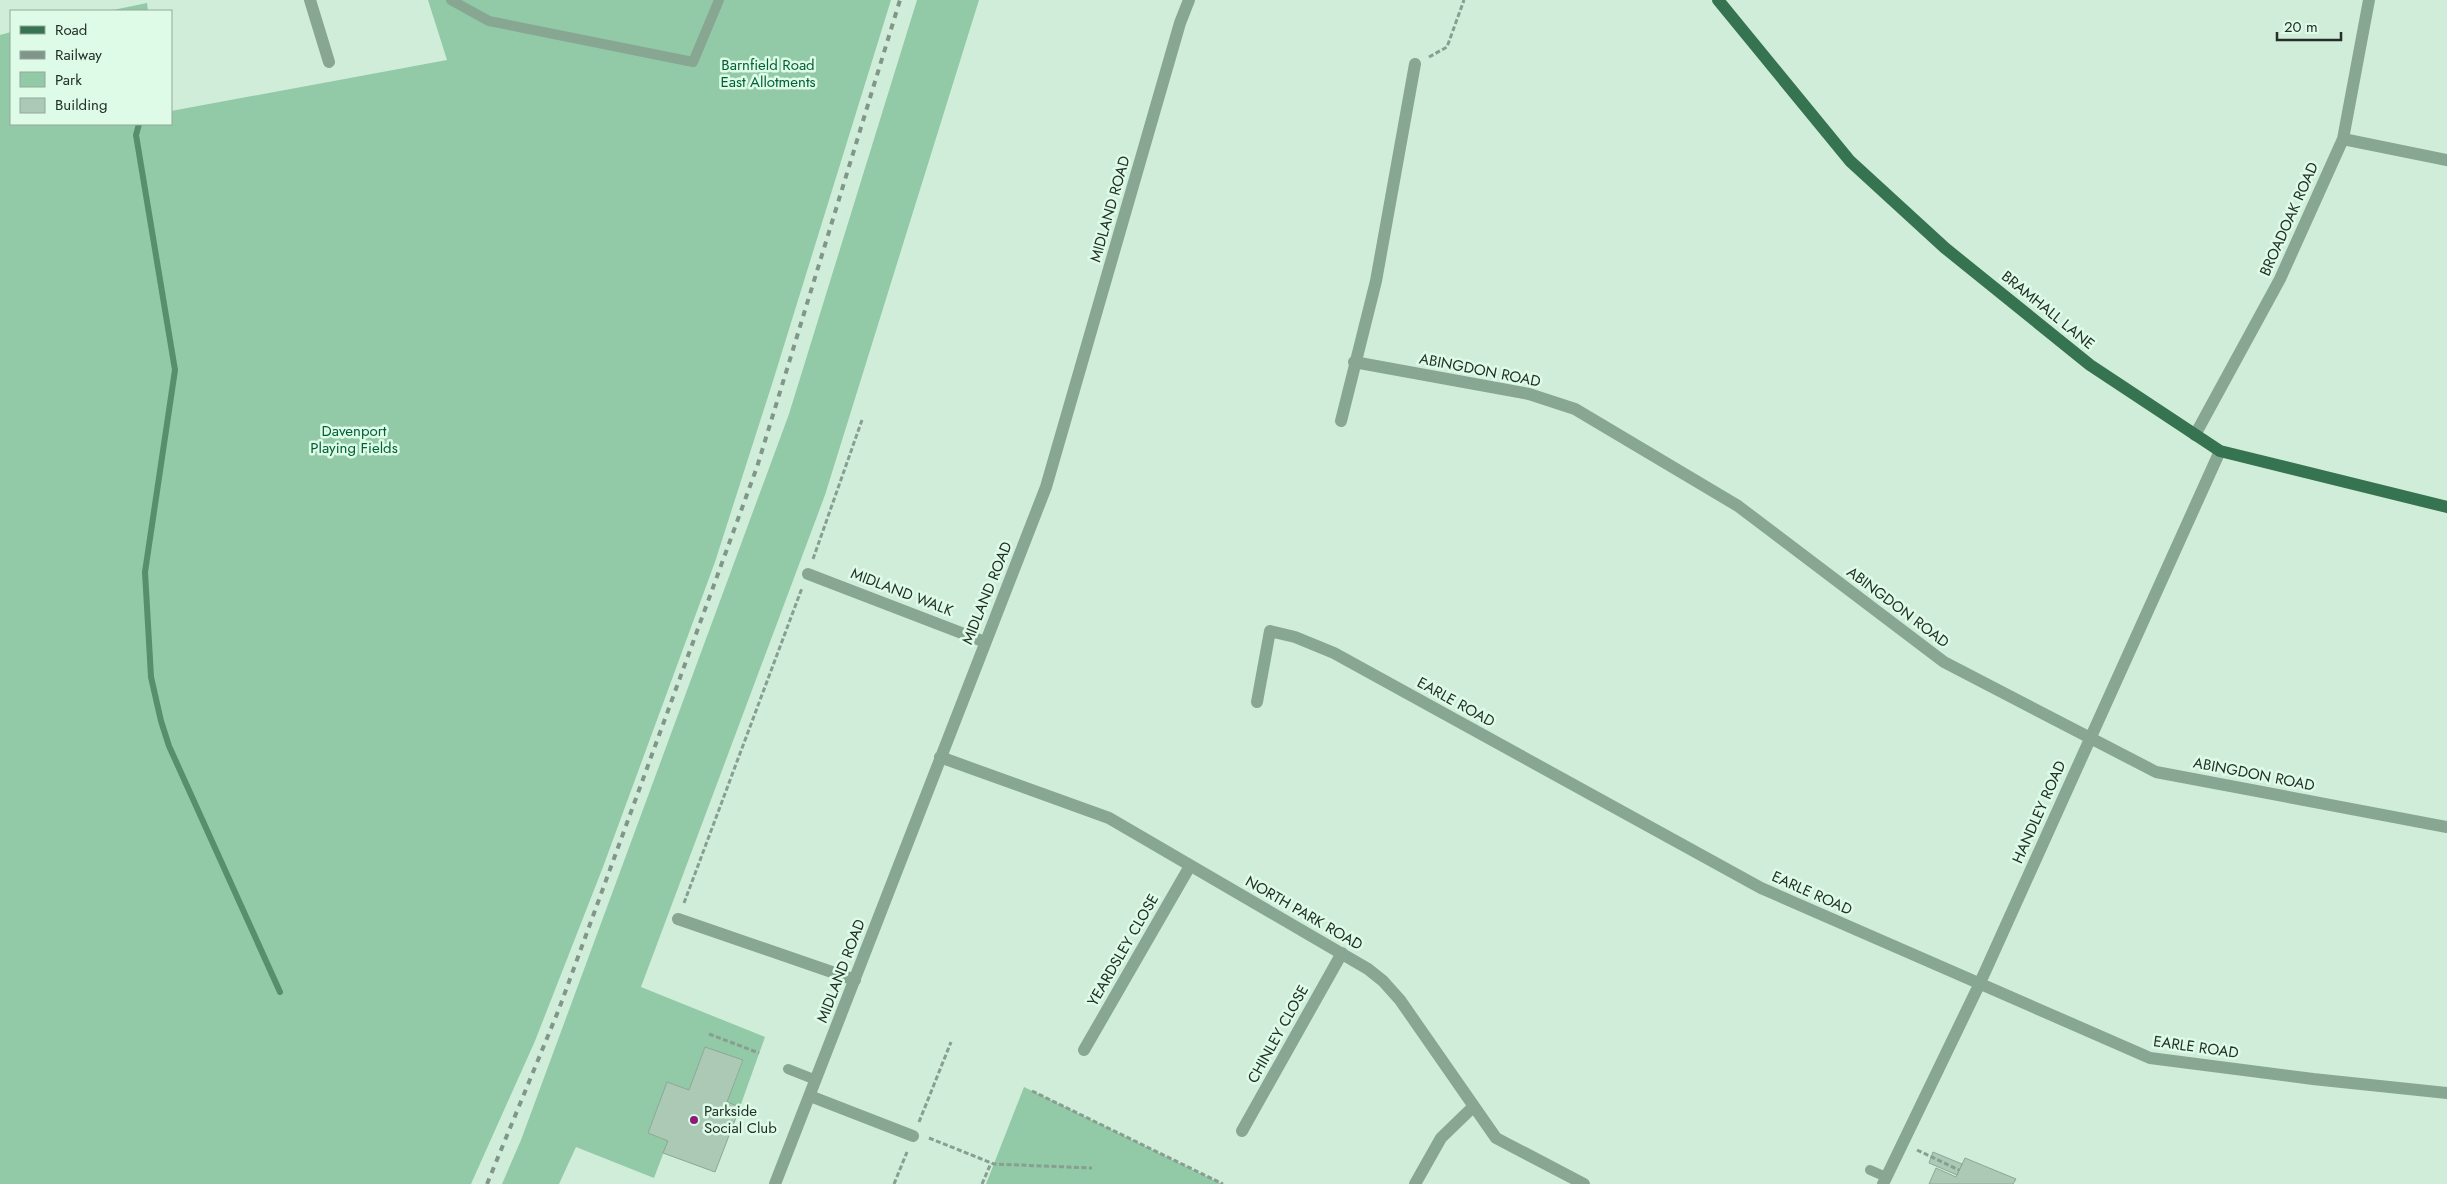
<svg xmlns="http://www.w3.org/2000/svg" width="2447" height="1184" viewBox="0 0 2447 1184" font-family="Jost,sans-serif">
<rect width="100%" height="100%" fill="#d0edda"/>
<path fill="#92caa7" d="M428,0H891L773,381L715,562L603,867L535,1041L471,1184H0V35L11,32V124H171V111L447,60Z
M917,0H979L825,495L641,987L765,1037L740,1107L727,1102L743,1061L705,1047L689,1090L667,1082L648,1133L668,1141L654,1178L576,1147L559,1184H502L521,1140L789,414Z
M147,3L148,11H108Z
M1024,1087L1222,1184H986Z"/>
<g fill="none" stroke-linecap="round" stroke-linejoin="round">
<path stroke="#578f6d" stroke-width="6" d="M139,124L136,135L175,370L145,572L151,677L161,721L169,746L280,992"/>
</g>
<path fill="#acc9b6" stroke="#8ca795" d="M705,1047L743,1060L727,1102L740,1107L715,1172L663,1153L668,1141L648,1133L667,1082L689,1090Z
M1933,1152L1962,1164L1957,1175L1929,1163Z
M1965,1158L2016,1179L2013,1184H1929L1936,1168L1956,1177Z"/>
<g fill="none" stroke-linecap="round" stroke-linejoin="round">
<path stroke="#889e90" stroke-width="3" stroke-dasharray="5 2.5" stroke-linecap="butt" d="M1429,57L1447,47L1464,0
M813,559L862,420
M684,903L802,588
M709,1034L759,1053
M1032,1091L1223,1184
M919,1122L951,1042
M929,1138L994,1164L1092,1168
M1917,1150L1959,1170
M894,1184L907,1152
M982,1184L991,1163"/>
<path stroke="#88a793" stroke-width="10" d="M451,0L489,21L693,62L719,0
M788,1069L816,1080
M1870,1170L1886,1177"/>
<path stroke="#88a793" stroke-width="12" d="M310,0L329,62
M2343,139L2447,160
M1354,362L1529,394L1575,409L1738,506L1944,662L2156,772L2447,827
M1341,421L1376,281L1415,64
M2195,435L2280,279L2343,139L2369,0
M808,574L985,642
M1257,702L1270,631L1295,637L1334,653L1761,888L2150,1058L2313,1079L2447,1093
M940,757L1109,818L1368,969L1383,981L1400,1000L1496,1138L1584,1184
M678,919L855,980
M1084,1050L1190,866
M810,1096L913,1136
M1242,1131L1342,953
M775,1184L1046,487L1180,23L1189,0
M1415,1184L1441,1138L1473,1107
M1883,1184L1979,985L2220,451"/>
<path stroke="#367350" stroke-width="12" d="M1718,0L1850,161L1945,248L2090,365L2220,451L2447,507"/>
<path stroke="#819689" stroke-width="4" stroke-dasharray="6 6" stroke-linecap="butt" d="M487,1184L559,1009L757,467L900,0"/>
</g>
<circle fill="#8d1979" stroke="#ddfbe7" stroke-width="2" cx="694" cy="1120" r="5"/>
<g text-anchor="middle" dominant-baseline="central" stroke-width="5" stroke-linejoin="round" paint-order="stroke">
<g font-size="15" fill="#005f36" stroke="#ddfbe7">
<text x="768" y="65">Barnfield Road<tspan x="768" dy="17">East Allotments</tspan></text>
<text x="354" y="431">Davenport<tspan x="354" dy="17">Playing Fields</tspan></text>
</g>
<g font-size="15" fill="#242f28" stroke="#ddfbe7">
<text transform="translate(1110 209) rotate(-74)">MIDLAND ROAD</text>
<text transform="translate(2289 219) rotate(-66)">BROADOAK ROAD</text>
<text transform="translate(2048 310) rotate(39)">BRAMHALL LANE</text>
<text transform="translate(1480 370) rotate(11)">ABINGDON ROAD</text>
<text transform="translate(902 592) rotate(21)">MIDLAND WALK</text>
<text transform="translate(987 593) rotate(-68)">MIDLAND ROAD</text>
<text transform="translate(1898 607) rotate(37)">ABINGDON ROAD</text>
<text transform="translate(1456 702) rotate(29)">EARLE ROAD</text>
<text transform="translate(2254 774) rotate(11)">ABINGDON ROAD</text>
<text transform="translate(2039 812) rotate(-66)">HANDLEY ROAD</text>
<text transform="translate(1812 893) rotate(24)">EARLE ROAD</text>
<text transform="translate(1304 913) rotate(30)">NORTH PARK ROAD</text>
<text transform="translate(1123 950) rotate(-60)">YEARDSLEY CLOSE</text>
<text transform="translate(841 971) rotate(-69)">MIDLAND ROAD</text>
<text transform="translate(1278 1034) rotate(-61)">CHINLEY CLOSE</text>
<text transform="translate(2196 1047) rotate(8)">EARLE ROAD</text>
</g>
<g font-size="15" fill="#242f28" stroke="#ddfbe7" text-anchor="start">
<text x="704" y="1111">Parkside<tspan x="704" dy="17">Social Club</tspan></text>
</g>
</g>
<rect x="10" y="10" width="162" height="115" fill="#ddfbe7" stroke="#93a99b"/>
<rect x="20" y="26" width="25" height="8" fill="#367350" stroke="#93a99b"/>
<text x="55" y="35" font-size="15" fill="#242f28">Road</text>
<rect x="20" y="51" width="25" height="8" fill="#819689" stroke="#93a99b"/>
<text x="55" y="60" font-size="15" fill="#242f28">Railway</text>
<rect x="20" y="72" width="25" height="15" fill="#92caa7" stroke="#93a99b"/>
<text x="55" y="85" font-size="15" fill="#242f28">Park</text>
<rect x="20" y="98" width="25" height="15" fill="#acc9b6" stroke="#93a99b"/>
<text x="55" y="110" font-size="15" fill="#242f28">Building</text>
<path d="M2277 32v8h64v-8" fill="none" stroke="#242f28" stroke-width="2.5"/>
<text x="2284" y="32" font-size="15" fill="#242f28" stroke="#ddfbe7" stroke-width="4" paint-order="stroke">20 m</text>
</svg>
